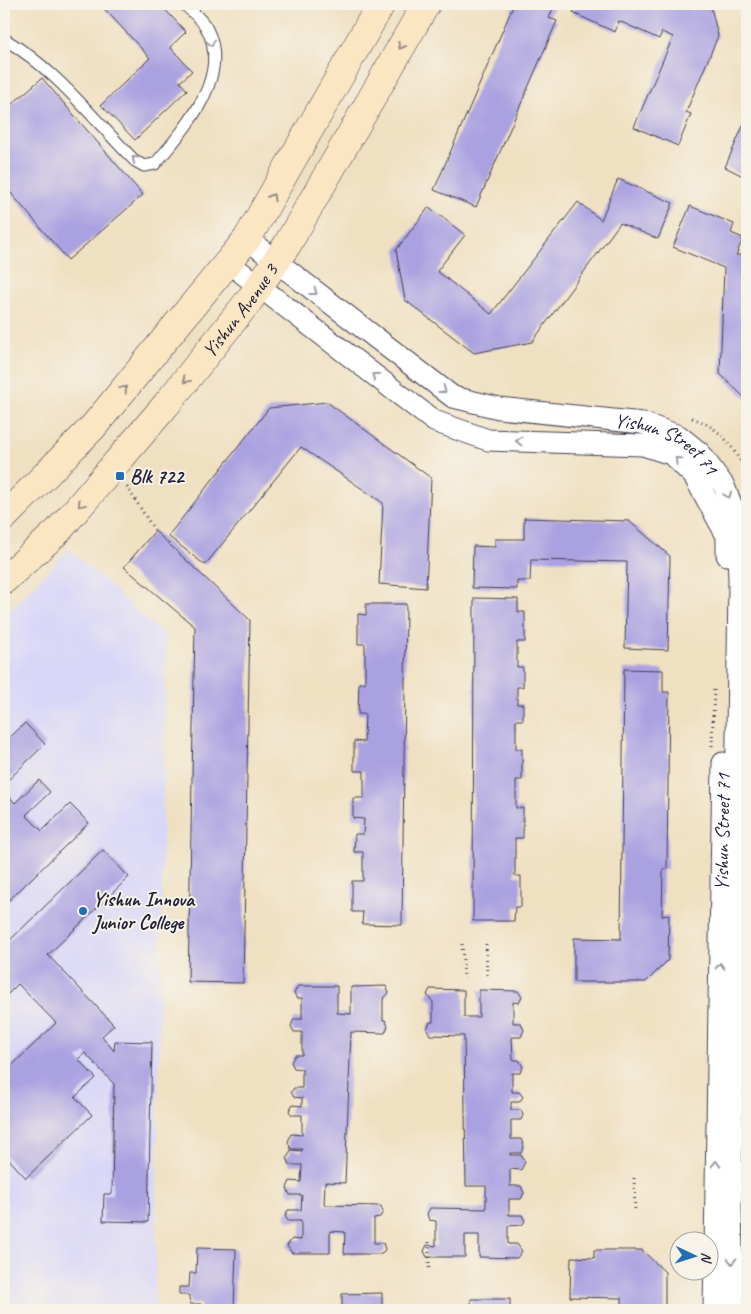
<svg xmlns="http://www.w3.org/2000/svg" width="751" height="1314" viewBox="0 0 751 1314" font-family="Caveat,sans-serif">
<rect width="100%" height="100%" fill="#f7f3e8"/>
<filter id="ink" filterUnits="userSpaceOnUse"><feTurbulence type="fractalNoise" baseFrequency=".02" numOctaves="2"/><feDisplacementMap in="SourceGraphic" scale="10" xChannelSelector="R" yChannelSelector="G"/><feConvolveMatrix kernelMatrix="1 2 1 2 8 2 1 2 1" color-interpolation-filters="sRGB"/></filter>
<filter id="wash" filterUnits="userSpaceOnUse"><feTurbulence type="fractalNoise" baseFrequency=".0096" numOctaves="4" result="noise"/><feDisplacementMap in="SourceGraphic" scale="20" xChannelSelector="R" yChannelSelector="G"/><feGaussianBlur stdDeviation="1.12" result="paint"/><feColorMatrix in="noise" values="0 0 0 0 0 0 0 0 0 0 0 0 0 0 0 0 0 1.4 0 .05"/><feComposite in="paint" operator="in"/></filter>
<g filter="url(#wash)">
<rect width="100%" height="100%" fill="#efe0c1"/>
<path fill="#d9d7f8" d="M69,549L166,637L155,1310H4V616Z"/>
<g id="blocks">
<path fill="#aaa1e1" d="M100,4H160L186,32L170,47L192,71L180,82L187,90L135,140L101,105L150,58Z
M514,4H555L549,18L557,21L476,207L434,190Z
M567,4H703L711,7L718,36L686,112L691,114L678,146L634,127L673,37L662,32L659,39L619,21L615,32L573,13L575,7Z
M42,78L143,195L68,260L4,185V111Z
M747,117V178L725,167Z
M618,179L673,203L658,239L620,223L532,342L474,353L405,300L396,250L429,207L465,235L437,271L491,314L578,202L601,220Z
M690,206L734,224L731,233L743,238L736,255H747V400L720,374L724,268L673,247Z
M327,402L431,478L426,588L379,584L383,503L301,447L205,565L168,536L269,408Z
M524,518L629,521L670,556L668,650L625,648L627,562L531,560L530,581H517V589L472,588L473,546L495,547V539H524Z
M155,531L250,620L243,983L188,982L195,627L124,567Z
M474,598L518,599V612H525V642H517V667H523V687H517V704H523V720H516V749H522V780H516V808H523V838H515V876H521V907H515L514,921H473Z
M366,604H406L402,925L362,924L363,912H352V881H363V852H354L355,834H363L364,819L353,818V798H364V771H354V741L364,742L365,714H358L359,683H365V644H358V614L366,615Z
M624,669L663,670V692H669L667,869H663L662,916L669,915L668,960L646,982H574V938L621,939Z
M25,723L45,744L4,784V743Z
M39,780L50,792L26,815L42,831L70,804L89,823L4,905V791L15,803Z
M103,850L129,877L48,955L114,1025L102,1036L114,1051L115,1041L152,1042L148,1222L103,1221L104,1194H112L114,1084L85,1053L78,1059L96,1078L75,1097L92,1115L26,1178L4,1154V1073L56,1023L18,984L4,998V946Z
M298,986H337V1013L351,1014V987L386,986L389,993L383,999V1020H385L388,1026L385,1033L351,1032L345,1183L325,1182L324,1205L381,1206L383,1212L380,1217L374,1218V1243H383L385,1249L382,1254H344L345,1232L330,1231V1253H292L287,1246L292,1239L301,1240V1221H288L285,1216L288,1210H301L302,1195H290L287,1188L290,1181L301,1182L302,1165H290L287,1158L291,1150L302,1151V1149H291L288,1142L291,1134L302,1135V1115H292L289,1111L292,1105L302,1106V1098L294,1097L291,1092L294,1088H302V1069L294,1068L291,1062L295,1055H302V1032H294L291,1026L294,1019H302V998H297L294,993Z
M430,989L464,990V1017H479V990L518,991L522,997L519,1003L513,1002V1023H521L524,1030L521,1037H512L513,1060H519L523,1067L520,1073H512V1092H519L523,1097L519,1102H511V1110H521L523,1115L521,1120H511V1139H521L524,1146L521,1153H510V1155H521L525,1162L521,1170L510,1169V1186H521L524,1193L521,1199H509V1215H522L525,1221L522,1225L508,1226V1244H517L522,1251L517,1258L479,1257V1235H465V1257H427L424,1251L427,1245L436,1246V1221L429,1220L427,1214L430,1208L486,1209V1186H466L464,1036L430,1035L427,1029L430,1022H433V1002L427,995Z
M197,1248L236,1249L234,1310H201V1304H190L189,1295H179V1287H189L190,1273H196Z
M594,1250H642L665,1272V1310H622V1298L570,1297L571,1257L594,1258Z
M382,1293V1310H342V1294Z
M471,1299H510V1310H471Z"/>
</g>
</g>
<g filter="url(#ink)">
<use href="#blocks" fill-opacity="0" stroke="#413e4f" stroke-width="1"/>
<g fill="none" stroke-linecap="round" stroke-linejoin="round">
<defs>
<path id="lane" d="M4,39C56,69 93,119 135,161L144,166L155,164C183,131 232,78 207,29C203,20 191,11 184,4"/>
<g id="street">
<path id="s1" d="M247,239L453,397L499,408L642,423L679,436L700,453L724,486L737,519L739,581L731,1204L733,1310"/>
<path d="M229,263L434,421L488,440L643,445L671,454L694,476L727,536V555"/>
<path id="s2" d="M714,1310L723,763"/>
</g>
<g id="secondary">
<path d="M4,517L93,427L247,239L381,4"/>
<path id="s3" d="M4,580L58,531L166,405L251,298L287,245L426,4"/>
</g>
</defs>
<use href="#lane" stroke="#413e4f" stroke-width="13"/>
<use href="#street" stroke="#413e4f" stroke-width="23"/>
<use href="#secondary" stroke="#413e4f" stroke-width="29"/>
<path stroke="#413e4f" stroke-width="3" stroke-dasharray="1 4" stroke-linecap="butt" d="M692,418C723,429 732,446 747,473
M127,487L155,531
M712,746L714,690
M462,944L464,979
M486,944L487,975
M634,1178L635,1212
M429,1242V1268"/>
<use href="#lane" stroke="#fff" stroke-width="11"/>
<use href="#street" stroke="#fff" stroke-width="21"/>
<use href="#secondary" stroke="#fbe6c4" stroke-width="28"/>
</g>
<defs><path id="oneway-chevron" d="M-2-3.5L2.5 0L-2 3.5" fill="none" stroke-width="1.6" stroke-linecap="round" stroke-linejoin="round" transform="scale(1.25)"/></defs>
<g stroke="#9c9ca7">
<use href="#oneway-chevron" transform="translate(211 43) rotate(79)"/>
<use href="#oneway-chevron" transform="translate(135 159) rotate(-141)"/>
<use href="#oneway-chevron" transform="translate(314 292) rotate(37)"/>
<use href="#oneway-chevron" transform="translate(375 376) rotate(-142)"/>
<use href="#oneway-chevron" transform="translate(443 390) rotate(37)"/>
<use href="#oneway-chevron" transform="translate(519 441) rotate(-178)"/>
<use href="#oneway-chevron" transform="translate(678 460) rotate(-135)"/>
<use href="#oneway-chevron" transform="translate(728 495) rotate(69)"/>
<use href="#oneway-chevron" transform="translate(720 966) rotate(-89)"/>
<use href="#oneway-chevron" transform="translate(716 1164) rotate(-89)"/>
<use href="#oneway-chevron" transform="translate(732 1261) rotate(89)"/>
</g>
<g stroke="#998e86">
<use href="#oneway-chevron" transform="translate(401 46) rotate(120)"/>
<use href="#oneway-chevron" transform="translate(272 197) rotate(-60)"/>
<use href="#oneway-chevron" transform="translate(186 380) rotate(128)"/>
<use href="#oneway-chevron" transform="translate(124 389) rotate(-50)"/>
<use href="#oneway-chevron" transform="translate(81 504) rotate(131)"/>
</g>
</g>
<g fill="#1f6fb2" stroke="#f7f3e8" stroke-width="2">
<rect x="115" y="471" width="10" height="10" rx="2.5"/>
<circle cx="83" cy="911" r="5"/>
</g>
<g text-anchor="middle" dominant-baseline="central" stroke-width="4" stroke-linejoin="round" paint-order="stroke">
<g font-size="20" fill="#22223b" stroke="#f7f3e8">
<text stroke="none"><textPath href="#s3" startOffset="359">Yishun Avenue 3</textPath></text>
<text stroke="none"><textPath href="#s1" startOffset="482">Yishun Street 71</textPath></text>
<text stroke="none"><textPath href="#s2" startOffset="478">Yishun Street 71</textPath></text>
</g>
<g font-size="20" font-weight="bold" fill="#22223b" stroke="#f7f3e8" text-anchor="start">
<text x="130" y="476">Blk 722</text>
<text x="93" y="899">Yishun Innova<tspan x="93" dy="23">Junior College</tspan></text>
</g>
</g>
<rect width="751" height="1314" fill="none" stroke="#f7f3e8" stroke-width="20"/>
<g transform="translate(694 1256) rotate(94)"><circle r="24" fill="#f7f3e8" stroke="#a29fa3"/>
<path d="M0-4L9 19L0 12L-9 19Z" fill="#1f6fb2"/>
<text y="-8" font-size="14" font-weight="bold" text-anchor="middle" fill="#22223b">N</text>
</g>
</svg>
